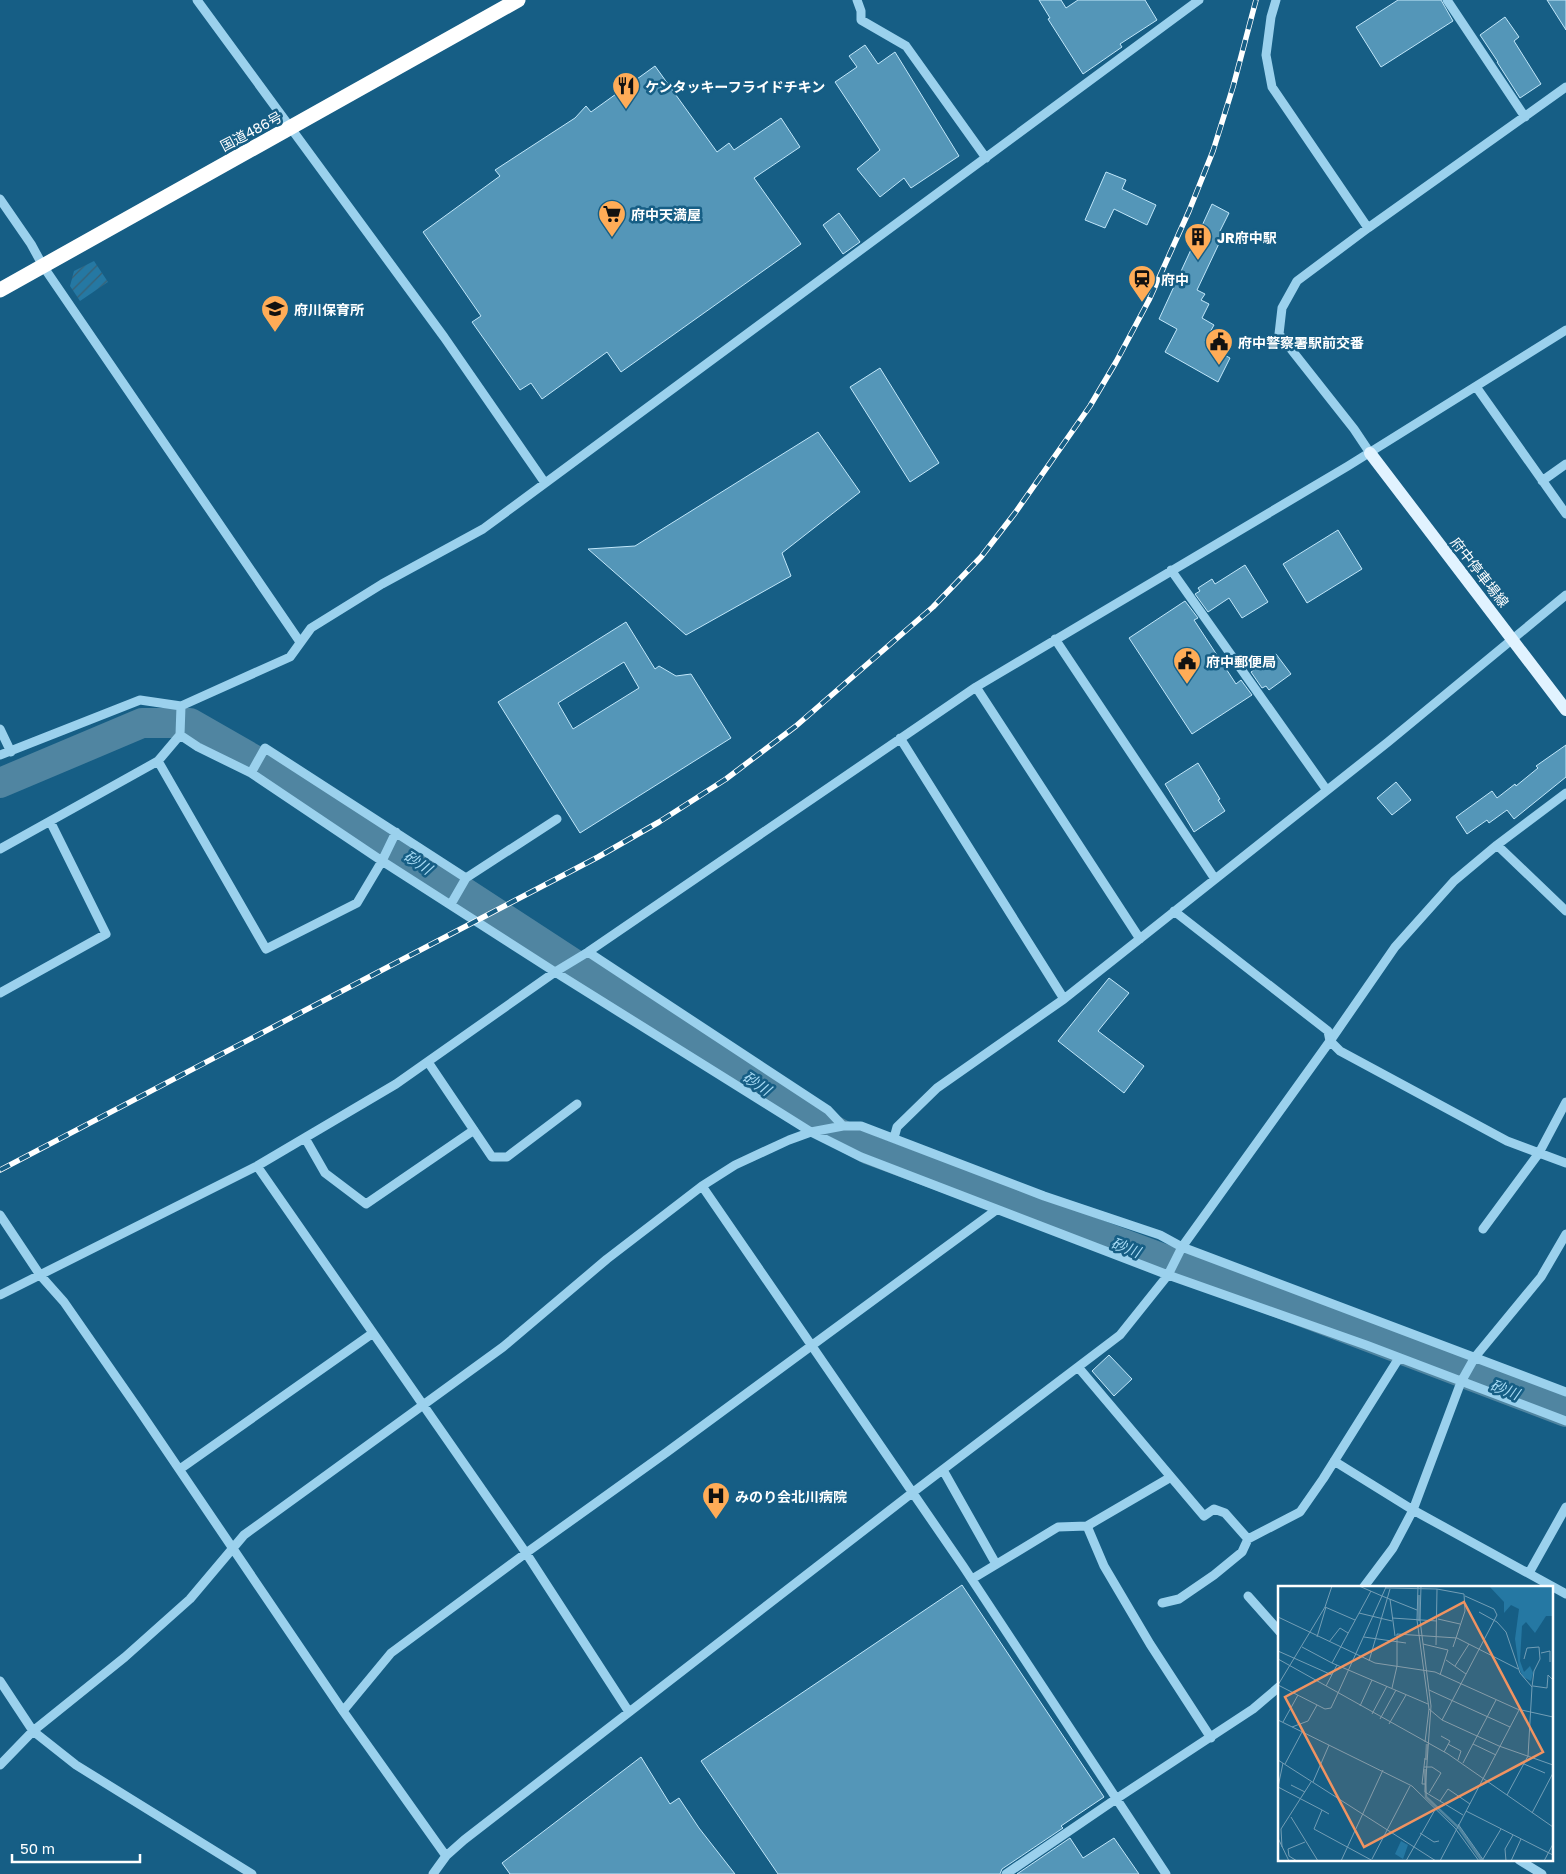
<svg xmlns="http://www.w3.org/2000/svg" width="1566" height="1874" viewBox="0 0 1566 1874" font-family="'Golos Text','Noto Sans JP',sans-serif">
<defs>
<pattern id="garden-furrows" width="10" height="10" patternUnits="userSpaceOnUse" patternTransform="scale(1.25)"><rect width="10" height="10" fill="#2578a3"/><path d="M-1 1l2-2M0 10L10 0M9 11l2-2" fill="none" stroke="#3a6073"/></pattern>
</defs>
<rect width="100%" height="100%" fill="#165e85"/>
<path fill="url(#garden-furrows)" d="M94,261L108,282L80,301L70,286L74,271Z"/>
<g fill="none" stroke-linecap="round" stroke-linejoin="round">
<path stroke="#5085a1" stroke-width="30" d="M0,783L142,723H190L312,793L807,1116L870,1150L1148,1253L1566,1412"/>
</g>
<path fill="#5496b8" stroke="#c1e7fa" fill-rule="evenodd" d="M1039,0H1061L1066,8L1078,0H1145L1157,20L1120,44L1122,47L1083,74L1048,19L1050,18Z
M1398,0H1441L1453,21L1381,67L1356,27Z
M1547,0H1566V30Z
M1505,17L1519,37L1514,41L1541,84L1520,98L1497,62H1498L1480,35Z
M865,45L878,64L895,52L959,156L911,188L904,178L880,197L857,169L880,150L835,82L857,67L849,56Z
M655,66L717,152L729,143L734,150L781,118L800,147L754,178L801,244L621,372L607,352L542,399L531,383L520,390L472,322L481,316L423,232L500,176L495,170L575,118L586,106L591,112Z
M1106,172L1126,180L1122,189L1156,205L1147,225L1114,209L1105,228L1085,220Z
M1212,204L1229,213L1220,231L1224,233L1197,290L1205,294L1201,300L1209,304L1202,318L1214,325L1205,341L1207,342L1206,345L1230,358L1218,382L1165,352L1177,329L1159,319Z
M839,213L860,242L843,254L823,225Z
M880,368L939,463L910,482L850,387Z
M818,432L860,492L782,553L791,576L686,635L588,549L635,546Z
M1338,530L1362,569L1307,603L1283,564Z
M1245,565L1268,602L1242,618L1229,598L1208,612L1195,594L1200,591L1198,588L1212,579L1215,584Z
M1185,601L1198,618L1194,620L1236,684L1241,680L1252,695L1192,734L1129,638Z
M626,622L655,669L659,666L676,676L691,674L731,738L580,833L498,702ZM624,662L639,688L573,729L558,703Z
M1276,654L1291,674L1269,690L1266,686L1262,688L1251,672Z
M1566,745V777L1514,819L1507,810L1489,823L1487,820L1467,834L1456,817L1492,791L1497,798L1515,784L1516,786L1538,768L1536,766Z
M1198,763L1220,799L1218,800L1225,811L1194,832L1165,784Z
M1396,782L1411,800L1392,815L1377,798Z
M1109,978L1129,993L1098,1031L1144,1066L1124,1093L1058,1041Z
M1109,1355L1132,1379L1114,1396L1092,1371Z
M962,1585L1104,1797L1061,1826L1063,1828L1002,1869L1000,1874H778L701,1761Z
M641,1757L670,1804L679,1798L699,1828L735,1874H510L502,1863Z
M1070,1838L1083,1858L1114,1838L1139,1874H1017Z"/>
<g fill="none" stroke-linecap="round" stroke-linejoin="round">
<path stroke="#9bd1ed" stroke-width="9" d="M197,0L444,337L545,483
M857,0L861,11V20L906,46L986,158
M1276,0L1271,17L1266,55L1272,87L1368,228
M1447,0L1525,117
M0,199L31,244L43,266L300,642
M1477,388L1566,514
M1370,453L1354,429L1279,334L1282,308L1297,281L1368,228L1566,87
M1542,481L1566,464
M1171,570L1326,789
M1055,639L1215,879
M976,687L1140,939
M0,729L11,752
M180,735L198,747L251,773L382,861L555,972L811,1132L861,1157L1168,1275L1366,1345L1566,1421
M900,738L1064,999
M0,755L140,700L181,706L290,657L311,628L382,584L483,529L1199,0
M158,761L266,949L357,903L382,861L396,832
M251,773L265,748L466,878
M1497,845L1566,911
M0,849L158,761L180,735L181,706
M451,904L466,878L557,819
M1174,911L1328,1031L1330,1041L1340,1051L1507,1141L1566,1163
M588,952L828,1110L843,1126
M0,993L106,934L50,821
M428,1062L492,1157H507L577,1104
M305,1138L325,1173L366,1204L474,1130
M894,1138L897,1127L937,1088L1064,999L1388,742L1566,595
M257,1166L526,1553L629,1712
M702,1186L963,1566L1166,1874
M0,1215L40,1275L64,1302L139,1410L343,1711L446,1856
M1483,1229L1539,1153L1566,1102
M0,1295L257,1166L396,1084L555,972L588,952L976,687L1348,466L1566,330
M1078,1367L1204,1516L1214,1509L1225,1513L1248,1539L1300,1512L1323,1479L1399,1358
M1334,1461L1413,1510L1566,1594
M180,1469L373,1333
M943,1470L996,1564
M1087,1526L1104,1566L1150,1644L1211,1738
M1529,1573L1566,1507
M972,1579L1058,1527L1087,1526L1171,1477
M1363,1588L1393,1548L1413,1510L1461,1382L1475,1357L1541,1277L1566,1234
M1248,1596L1280,1632
M1162,1603L1179,1599L1214,1575L1242,1552L1248,1539
M0,1681L33,1731L76,1765L252,1874
M343,1711L391,1653L526,1553L667,1452L996,1210
M0,1765L33,1731L125,1657L190,1599L244,1535L503,1347L607,1259L702,1186L735,1165L789,1140L811,1132L843,1126H861L1044,1196L1160,1235L1182,1247L1566,1392
M1519,1860L1542,1874
M433,1874L446,1856L464,1840L912,1493L1120,1335L1168,1275L1182,1247L1330,1041L1395,947L1454,881L1497,845L1566,793
M1006,1874L1116,1799L1253,1709L1280,1686"/>
<path stroke="#e1f3ff" stroke-width="12" d="M1370,453L1566,710"/>
<path stroke="#fff" stroke-width="15" d="M0,290L518,0"/>
<defs>
<path id="rail" d="M0,1170L598,857L659,822L726,779L796,726L933,607L981,557L1015,513L1090,406L1116,362L1149,300L1189,211L1213,151L1233,87L1256,0"/>
</defs>
<use href="#rail" stroke="#fff" stroke-width="5.5"/>
<use href="#rail" stroke="#165e85" stroke-width="4" stroke-dasharray="11" stroke-linecap="butt"/>
</g>
<defs>
<symbol id="restaurant-pin" viewBox="-11 -11 22 30"><path d="M0 17L-7.5 6A9.5 9.5 0 1 1 7.5 6Z" fill="#ffac57" stroke="#165e85"/><path d="M-5-6h1v4h1v-4h1v4h1v-4h1v5L-1.5 .5V6h-2V.5L-5-1ZM5-6V6H3V1.5H1.5Q1.5-4 5-6Z" fill="#111"/></symbol>
<symbol id="supermarket-pin" viewBox="-11 -11 22 30"><path d="M0 17L-7.5 6A9.5 9.5 0 1 1 7.5 6Z" fill="#ffac57" stroke="#165e85"/><path d="M-6-5.5h2.5l.6 2H6L4.5 2H-2.5L-4.4-4H-6ZM-1.5 3.2a1.3 1.3 0 1 0 .1 0ZM3 3.2a1.3 1.3 0 1 0 .1 0Z" fill="#111"/></symbol>
<symbol id="building-pin" viewBox="-11 -11 22 30"><path d="M0 17L-7.5 6A9.5 9.5 0 1 1 7.5 6Z" fill="#ffac57" stroke="#165e85"/><path d="M-4-6H4V6H1V3H-1V6H-4ZM-2.5-4.3h1.7v1.8h-1.7ZM.8-4.3h1.7v1.8H.8ZM-2.5-1h1.7V.8h-1.7ZM.8-1h1.7V.8H.8Z" fill="#111"/></symbol>
<symbol id="station-pin" viewBox="-11 -11 22 30"><path d="M0 17L-7.5 6A9.5 9.5 0 1 1 7.5 6Z" fill="#ffac57" stroke="#165e85"/><path d="M-3-6H3Q5-6 5-4V2Q5 4 3 4L4.5 6H3L1.5 4h-3L-3 6H-4.5L-3 4Q-5 4-5 2V-4Q-5-6-3-6ZM-3.5-4v3h7v-3ZM-3.5 1v1.5H-2V1ZM2 1v1.5H3.5V1Z" fill="#111"/></symbol>
<symbol id="school-pin" viewBox="-11 -11 22 30"><path d="M0 17L-7.5 6A9.5 9.5 0 1 1 7.5 6Z" fill="#ffac57" stroke="#165e85"/><path d="M0-5L7-2L0 1L-7-2ZM-4 1L0 2.5L4 1V4Q0 6-4 4Z" fill="#111"/></symbol>
<symbol id="civic-pin" viewBox="-11 -11 22 30"><path d="M0 17L-7.5 6A9.5 9.5 0 1 1 7.5 6Z" fill="#ffac57" stroke="#165e85"/><path d="M-.6-6.5H3V-4.5H.6V-3L4-1V1h2V6H-6V1h2V-1L-.6-3ZM-1.2 2.5V6h2.4V2.5Z" fill="#111"/></symbol>
<symbol id="hospital-pin" viewBox="-11 -11 22 30"><path d="M0 17L-7.5 6A9.5 9.5 0 1 1 7.5 6Z" fill="#ffac57" stroke="#165e85"/><path d="M-5-5h3v3.5h4V-5h3V5h-3V1.5h-4V5h-3Z" fill="#111"/></symbol>
</defs>
<g fill-rule="evenodd">
<use href="#restaurant-pin" x="610" y="70" width="32" height="43"/>
<use href="#supermarket-pin" x="596" y="198" width="32" height="43"/>
<use href="#building-pin" x="1182" y="221" width="32" height="43"/>
<use href="#station-pin" x="1126" y="263" width="32" height="43"/>
<use href="#school-pin" x="259" y="293" width="32" height="43"/>
<use href="#civic-pin" x="1203" y="326" width="32" height="43"/>
<use href="#civic-pin" x="1171" y="645" width="32" height="43"/>
<use href="#hospital-pin" x="700" y="1480" width="32" height="43"/>
</g>
<g text-anchor="middle" dominant-baseline="central" stroke-width="5" stroke-linejoin="round" paint-order="stroke">
<g font-size="14" font-weight="bold" fill="#fff" stroke="#165e85" text-anchor="start">
<text x="645" y="86">ケンタッキーフライドチキン</text>
<text x="631" y="214">府中天満屋</text>
<text x="1217" y="237">JR府中駅</text>
<text x="1161" y="279">府中</text>
<text x="294" y="309">府川保育所</text>
<text x="1238" y="342">府中警察署駅前交番</text>
<text x="1206" y="661">府中郵便局</text>
<text x="735" y="1496">みのり会北川病院</text>
</g>
<g font-size="14" fill="#fff" stroke="#165e85">
<text transform="translate(251 131) rotate(-28)">国道486号</text>
<text transform="translate(1480 572) rotate(52)">府中停車場線</text>
</g>
<g font-size="15" font-style="italic" fill="#a7dbf5" stroke="#165e85">
<text transform="translate(418 862) rotate(33)">砂川</text>
<text transform="translate(757 1083) rotate(33)">砂川</text>
<text transform="translate(1126 1247) rotate(21)">砂川</text>
<text transform="translate(1505 1389) rotate(21)">砂川</text>
</g>
</g>
<g transform="translate(1278 1586)">
<rect width="275" height="275" fill="#165e85"/>
<path d="M123,255L130,259L125,273L117,268Z" fill="#2578a3"/>
<path d="M211,0H275V30H268L257,47L248,36L244,40L242,75L246,86L252,80L255,87L253,95L245,91L241,82L237,53L241,23L233,19L226,27V16Z" fill="#2578a3"/>
<path fill="none" stroke="#5085a1" stroke-width="2.5" d="M141,9V35M148,174L149,158M147,183L148,211L181,242L204,275"/>
<path fill="none" stroke="#739eb6" stroke-width="1" d="M140,0L139,34L151,123L164,134L221,160L275,179M143,0L142,34L153,120L147,206M108,1L104,10L139,24M108,2L159,3L186,8L187,25L175,61M112,13L117,50M47,21L77,34M201,26L219,36L228,46L242,87L254,101M81,27L114,35M0,31L97,77L157,86L239,123L275,131M114,32L159,35M160,33L182,38M39,51L48,21M86,51L128,57M51,56L62,42L70,47M145,58L170,64L162,89M158,59L159,3M24,61L54,77L150,118M0,65L54,89M263,67L272,65V76M0,73L170,168L275,241M168,74L188,88M91,75L112,3M54,77L93,5M177,80L191,58M0,99L47,21L54,0M0,99L47,123L53,122L60,107M48,100L59,79M255,100L269,102L270,89L275,94M114,102L119,80V48L179,52L240,83M151,104L232,141M60,107L104,10L81,0M82,120L94,94M94,128L109,100M102,133L118,104M0,134L134,200L177,242L201,275M164,134L219,29L216,23L187,10M5,136L20,109M111,138L128,109M14,141L30,135L39,119M163,150L172,155L166,166M147,156L151,123M170,158L183,165L180,174M195,158L218,169M147,172L144,198H147M0,174L158,275M185,177L218,114M7,178L24,146M246,178L267,187M146,181H154L163,187L151,207M35,196L51,159M13,199L27,206M0,201L44,224M0,201L5,177M147,206L185,229M229,209L250,170L254,101L256,85L262,73L261,61L249,62L246,73M162,215L170,203L192,218M188,225L275,269M254,227L275,187M51,228L44,224L36,243L95,275M13,231L40,275M180,238L206,275M142,247L156,256L161,255M0,252L11,275M4,261L3,243L33,196M94,273L132,200M205,273L223,243M19,275L11,270L10,263L27,256M63,275L105,184M128,275L158,222M162,275L241,124M228,275L227,263L235,249M233,275L243,253M266,275L275,258"/>
<path fill="#f09361" fill-opacity="0.15" stroke="#f09361" stroke-width="2.5" d="M186,16L265,166L86,261L7,111Z"/>
<rect width="275" height="275" fill="none" stroke="#fff" stroke-width="2.5"/>
</g>
<path d="M12 1854v8h128v-8" fill="none" stroke="#ffffff" stroke-width="2.5"/>
<text x="20" y="1854" font-size="15" fill="#ffffff" stroke="#165e85" stroke-width="4" paint-order="stroke">50 m</text>
</svg>
